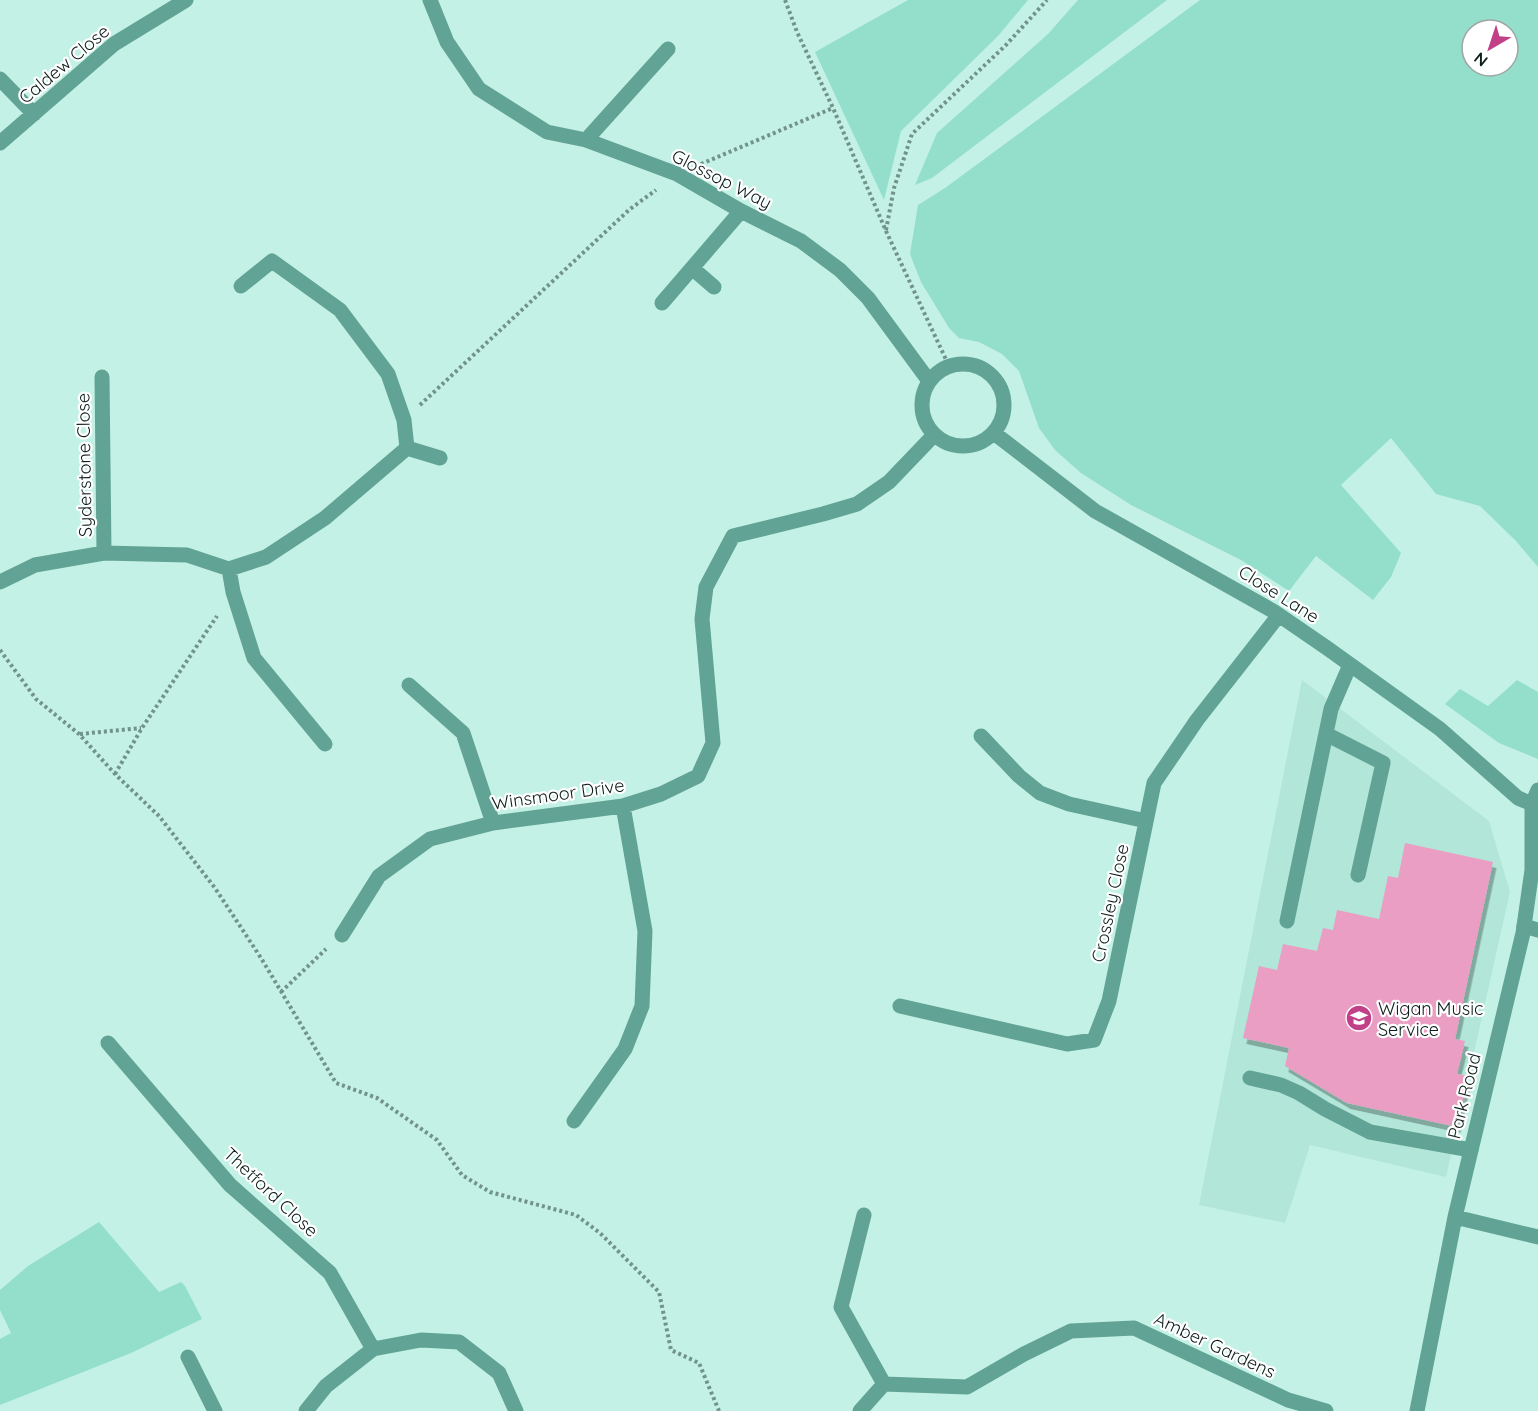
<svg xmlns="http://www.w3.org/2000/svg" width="1538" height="1411" viewBox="0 0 1538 1411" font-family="Quicksand,sans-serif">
<defs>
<filter id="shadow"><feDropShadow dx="3.5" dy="6" stdDeviation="0" flood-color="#0004"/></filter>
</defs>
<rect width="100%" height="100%" fill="#c4f1e5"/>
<path fill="#b1e6d8" d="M1302,680L1489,821L1510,892L1446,1177L1310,1145L1285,1223L1199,1205Z"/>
<path fill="#94decc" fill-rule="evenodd" d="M908,0H1028L998,36L901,131L884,200L815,52Z
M1078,0H1167L932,178L915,185L937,133L1048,34Z
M1200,0H1538V567L1516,541L1480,506L1436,494L1391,438L1341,485L1401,553L1391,577L1373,600L1316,556L1289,591L1241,560L1131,505L1081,473L1055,450L1039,428L1019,371L1002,354L979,342L959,338L949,328L921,282L910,254L918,205L945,188ZM1472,30H1508V66H1472Z
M1517,680L1538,692V759L1499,743L1445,704L1460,689L1488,706Z
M99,1222L159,1292L181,1282L185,1286L202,1319L131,1353L0,1405V1339L11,1333L0,1310V1290L28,1266Z"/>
<path fill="#ea9ec3" filter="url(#shadow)" d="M1405,843L1493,862L1455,1039L1465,1041L1457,1074L1468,1076L1457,1127L1347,1103L1285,1066L1289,1048L1243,1038L1259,966L1277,970L1283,944L1317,951L1323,928L1333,930L1337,910L1379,919L1388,876L1398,878Z"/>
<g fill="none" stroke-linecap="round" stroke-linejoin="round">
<path stroke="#72938a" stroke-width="4" stroke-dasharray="3 3" stroke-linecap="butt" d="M785,0L797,32L833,108L886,231L949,366
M701,164L833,108
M886,230L894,188L912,134L1006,45L1047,0
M420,405L630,209L656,190
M0,650L36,699L79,734L115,774L159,816L215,888L261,958L336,1083L377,1098L437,1140L462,1175L490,1192L576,1215L600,1233L659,1292L671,1350L699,1363L719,1411
M80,734L141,728
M115,774L142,728L217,616
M281,992L326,949"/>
<path stroke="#61a394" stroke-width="15" d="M1326,734L1383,763L1358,875
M1287,921L1331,709L1350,665
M1524,926L1538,930
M1250,1078L1281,1085L1299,1093L1325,1109L1370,1132L1471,1150
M188,1357L215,1411"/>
<path stroke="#61a394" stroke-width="15" d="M430,0L447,42L479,89L547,132L586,140L677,174L741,211L801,241L840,270L868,298L929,381
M0,79L34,114
M586,140L668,49
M0,143L114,44L186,0
M692,268L714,287
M662,303L741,211
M922 405a41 41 0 1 1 82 0a41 41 0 1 1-82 0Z
M102,377L104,553
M994,433L1095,511L1273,611L1327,648L1440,729L1518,798L1532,804
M407,448L440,458
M229,569L233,592L254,658L325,744
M0,582L35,565L104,553L187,555L229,569L266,557L325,518L407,448L404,420L388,374L340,310L272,261L241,286
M409,685L463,733L493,823
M981,736L1019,776L1040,793L1069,804L1146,821
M342,935L379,876L430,839L493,823L623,806L661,794L698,776L713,743L702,619L706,587L733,536L823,514L857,504L889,482L934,435
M900,1006L1067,1044L1094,1040L1109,1001L1154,783L1197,720L1279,615
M108,1043L230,1185L330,1273L373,1349
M574,1121L625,1049L642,1006L645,931L623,806
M864,1215L841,1307L884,1384L967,1387L1024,1354L1071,1331L1134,1328L1288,1400L1326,1411
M1455,1217L1538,1237
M306,1411L326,1386L373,1349L421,1340L459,1342L499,1373L516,1411
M860,1411L884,1384
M1417,1411L1455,1217L1523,933L1532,870V804L1538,790"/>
</g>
<defs>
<symbol id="school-disc" viewBox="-11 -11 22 22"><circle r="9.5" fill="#c14088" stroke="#fff"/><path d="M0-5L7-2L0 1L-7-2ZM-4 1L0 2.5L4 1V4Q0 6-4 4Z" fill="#fff"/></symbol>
</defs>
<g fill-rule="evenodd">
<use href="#school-disc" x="1344" y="1003" width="30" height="30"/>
</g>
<g text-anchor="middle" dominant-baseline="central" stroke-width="4.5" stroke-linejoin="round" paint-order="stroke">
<g font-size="18" fill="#0d1e1a" stroke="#fff">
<text transform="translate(64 64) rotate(-40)">Caldew Close</text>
<text transform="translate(722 179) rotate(27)">Glossop Way</text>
<text transform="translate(84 465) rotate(-91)">Syderstone Close</text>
<text transform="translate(1279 594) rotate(32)">Close Lane</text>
<text transform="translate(558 794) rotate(-8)">Winsmoor Drive</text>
<text transform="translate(1110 903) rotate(-78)">Crossley Close</text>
<text transform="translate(1464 1096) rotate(-76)">Park Road</text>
<text transform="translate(271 1192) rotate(43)">Thetford Close</text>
<text transform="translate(1215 1345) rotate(25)">Amber Gardens</text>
</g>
<g font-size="18" fill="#0d1e1a" stroke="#fff" text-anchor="start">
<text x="1378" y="1008">Wigan Music<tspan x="1378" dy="21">Service</tspan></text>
</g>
</g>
<g transform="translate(1490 48) rotate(219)"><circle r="28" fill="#ffffff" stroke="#9ea5a3" stroke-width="1.5"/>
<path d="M0-4.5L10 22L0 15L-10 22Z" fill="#c14088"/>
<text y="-9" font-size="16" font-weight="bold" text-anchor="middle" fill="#0d1e1a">N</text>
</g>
</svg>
